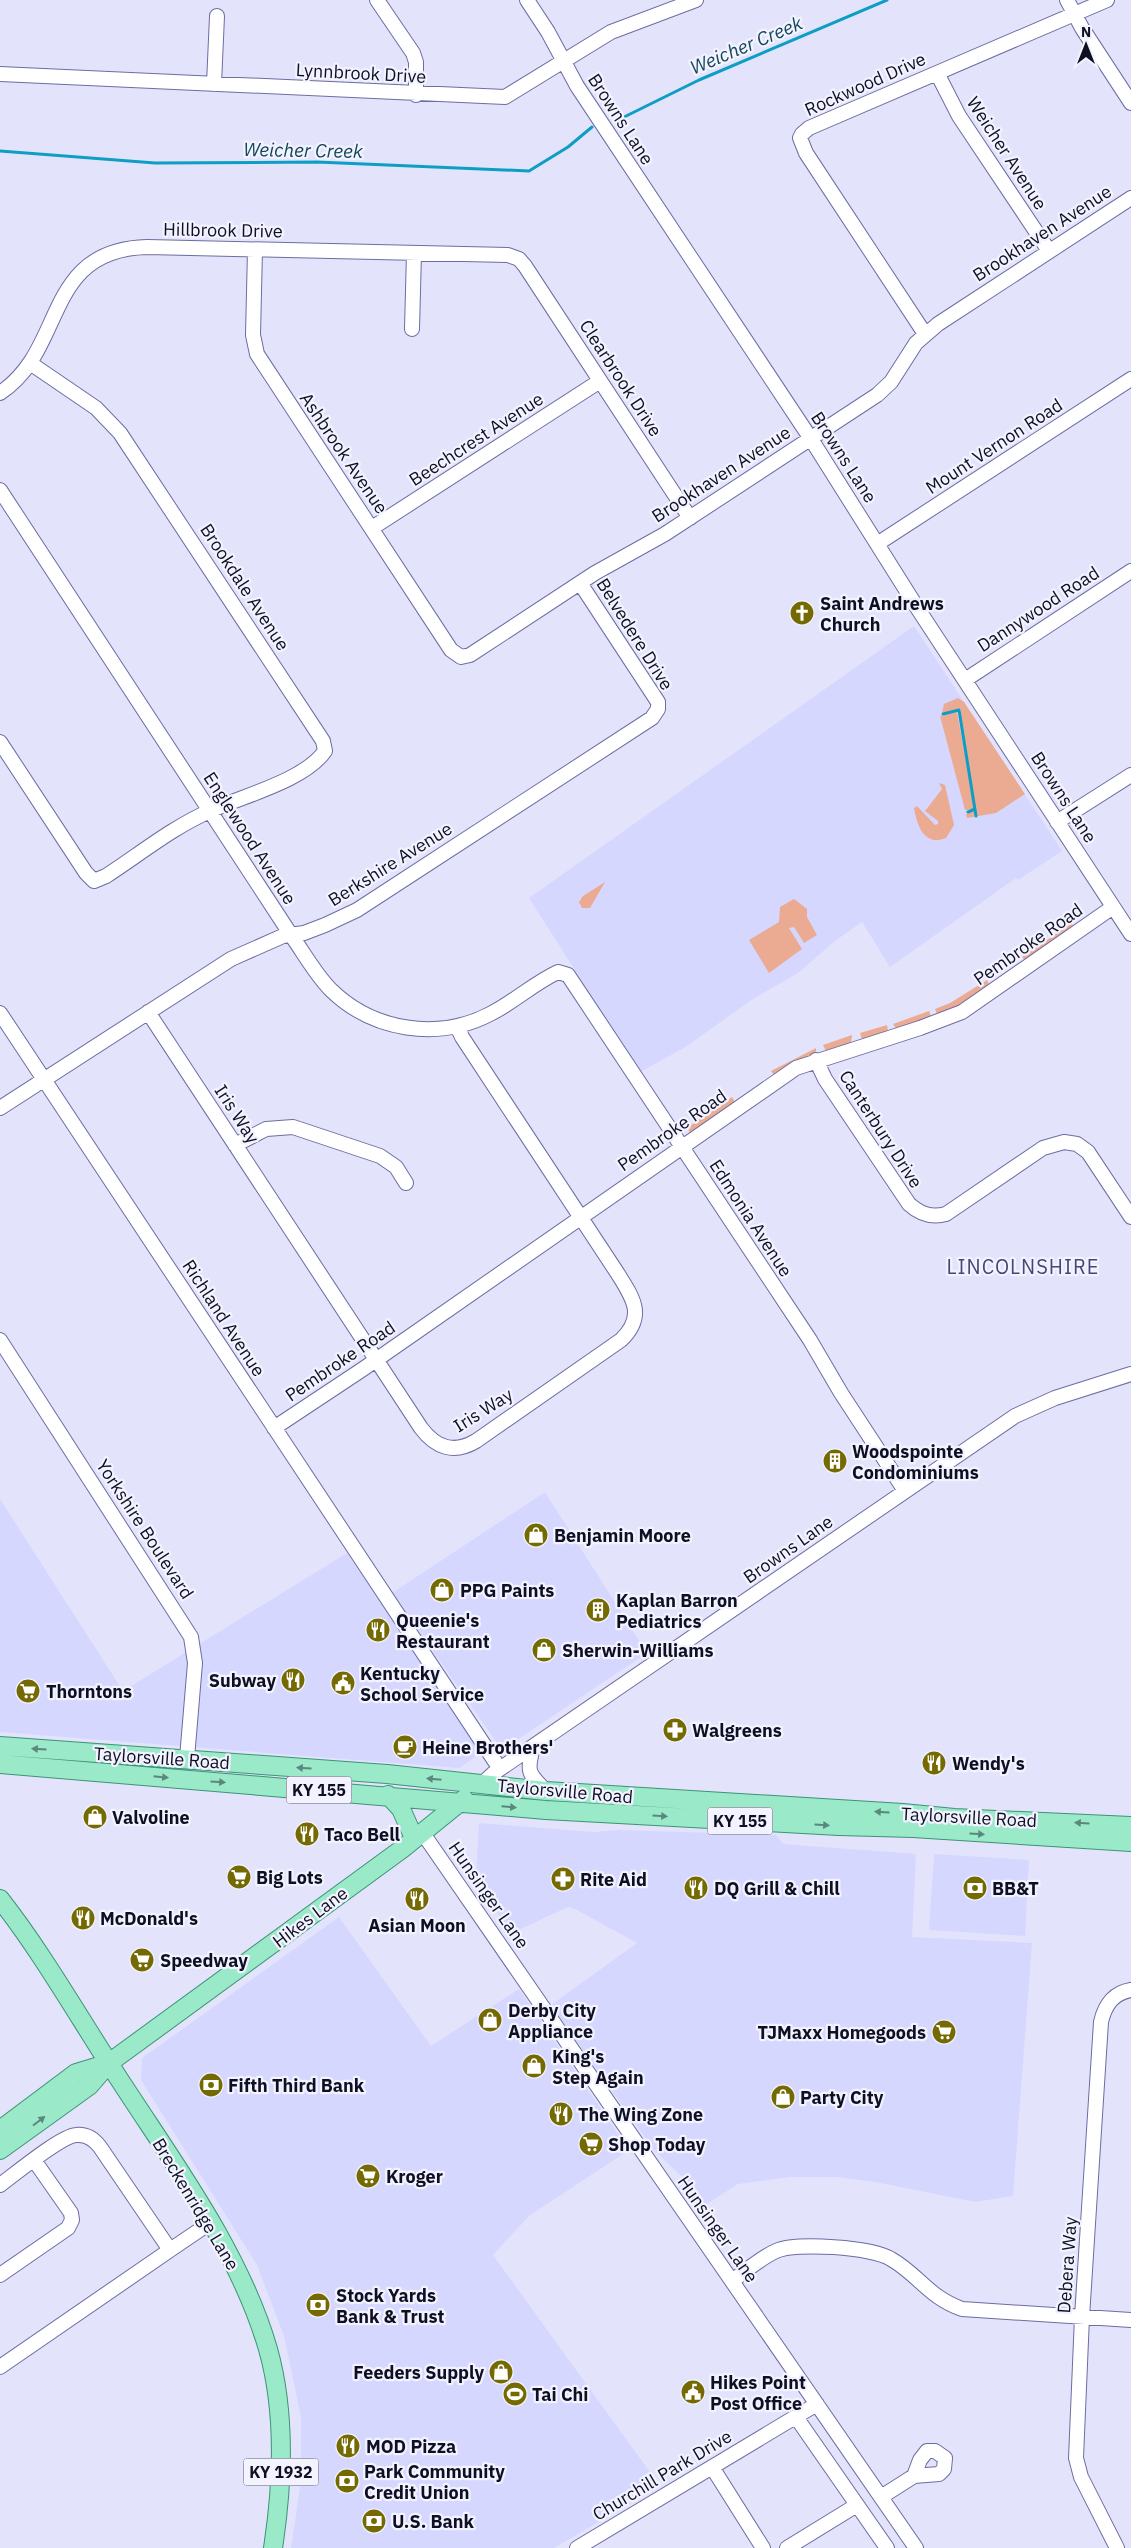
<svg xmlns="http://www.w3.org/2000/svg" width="1131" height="2548" viewBox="0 0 1131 2548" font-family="'IBM Plex Sans',sans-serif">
<rect width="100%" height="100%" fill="#e3e4fc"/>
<path fill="#d5d7ff" d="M914,626L1062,851L1018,880L1016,878L890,967L862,922L835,941L798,973L753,999L684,1048L640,1072L529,898Z
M545,1492L647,1653L502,1750L392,1593Z
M0,1499L123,1691L347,1553L481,1753L459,1768L0,1732Z
M479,1823L594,1832L618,1830L776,1835L783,1844L916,1854L912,1937L1032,1943L1013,2196L975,2202L875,2182L837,2177H791L738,2184L705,2205L681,2176L654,2150L551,2005L637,1943L575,1909L568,1907L510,1934L476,1877Z
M934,1854L1029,1860L1025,1936L929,1930Z
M339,1917L431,2046L519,1989L629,2150L529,2216L493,2255L660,2486L554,2548H291L301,2481V2417L284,2336L257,2265L141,2080L142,2058Z"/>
<path fill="#eaab92" d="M958,698L964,702L1025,794L996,813L967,818L966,814L975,811L974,816L977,815L960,721L961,709L942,713L944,704Z
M957,712L975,809L965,810L940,716Z
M939,783L945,785L954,825L946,838C924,847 917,825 914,808L917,806L935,825L938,824V821L925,811L942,789Z
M605,882L590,908H582L579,902L583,896Z
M794,899L807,909V917L817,935L804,943L794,927L789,928L802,949L769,973L749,940L779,922L780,907Z
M1072,923L1073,927L1026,961L1022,957Z
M987,980L990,986L968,1001L938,1016L935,1009L950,1003Z
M929,1011L932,1018L896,1029L893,1024Z
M887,1025L888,1031L862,1040L860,1033Z
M852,1035L851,1043L826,1051L823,1045Z
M816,1048V1054L799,1060L774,1075L771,1071Z
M732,1097L735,1102L691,1134L687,1128Z"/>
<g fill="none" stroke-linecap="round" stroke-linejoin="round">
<path stroke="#0e9ec3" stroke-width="3" d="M618,120L699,80L887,0
M0,151L155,163L317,162L529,171L568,147L592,127
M959,710L976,816
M943,714L959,710
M968,812L975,809"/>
<defs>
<path id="minor" d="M377,0L413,53L416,62V95
M527,0L548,32L577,86L811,439L918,609L1131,934
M1067,0L1082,28L1131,103
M937,73L959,116L1049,251
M0,74L505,97L611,32L696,0
M214,84L217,16
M255,250L253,335L257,354L451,650L461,657L470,655L595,573L665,534L877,395L891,382L916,343L938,324L1131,198
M412,329L414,253
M925,334L806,153L800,138L802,134L809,128L1107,0
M0,393C67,349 42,250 147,247L508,255L519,259L525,266L690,518
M0,490L291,935C304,953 315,974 331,990C373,1031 438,1041 490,1014C514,1002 534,983 558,972L568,975L810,1340L841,1393L905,1491
M372,528L600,381
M877,544L1131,379
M965,680L1131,571
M0,742L86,873L94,881L106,876C140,854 173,827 210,811C242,796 304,781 325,751L323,741L120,433L96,408L30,363
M1057,822L1131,775
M148,1012L421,1428C436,1448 454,1454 476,1441L621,1340C646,1316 633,1298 618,1274L462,1037L457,1026
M0,1013L500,1769
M816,1060L825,1079L909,1204C920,1214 931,1218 946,1214L1043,1148L1064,1142L1077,1144L1088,1152L1131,1217
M0,1108L231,959L283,936L304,933L325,925L357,910L652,718L658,709V702L580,583
M235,1145L266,1129L293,1127L380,1156L396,1167L406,1183
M0,1340L191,1637L195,1663L187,1758
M274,1428L363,1369L796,1068L920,1028L962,1012L1113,907
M533,1748C526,1772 529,1774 546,1791
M482,1784L494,1773L1015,1416L1055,1398L1131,1374
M422,1832L916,2548
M0,2185C15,2174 61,2136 76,2135C86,2134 94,2139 100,2147L170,2250L0,2367
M170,2250L201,2229L208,2219
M0,2275L68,2228L72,2220L71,2213L34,2160
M732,2281C745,2272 760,2258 776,2251C796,2242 872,2247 891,2259C919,2275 928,2297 962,2309L1131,2320
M796,2417L887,2548
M712,2467L763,2548
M881,2497L914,2476L939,2474L944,2469L945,2458L935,2451H927L920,2460L914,2476
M577,2548L817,2404
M787,2548L857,2505
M1117,2548L1081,2477L1076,2458L1082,2317L1101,2022C1105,2005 1113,1993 1131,1990"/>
<path id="major" d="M0,1746L387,1774L546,1791L903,1813L954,1818L1131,1826
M0,1764L546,1810L839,1826L913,1828L1131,1842
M388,1795L401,1809L414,1838
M0,1899C46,1958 82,2023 123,2085C177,2168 240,2253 268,2349C286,2413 283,2483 273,2548
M0,2130L76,2073L109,2063
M0,2150L89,2086L109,2063L402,1849L464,1799"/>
</defs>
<use href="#minor" stroke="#6c6da1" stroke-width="16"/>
<use href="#major" stroke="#3d9376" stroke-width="20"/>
<use href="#minor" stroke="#fff" stroke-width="14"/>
<use href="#major" stroke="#9ae9c8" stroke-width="18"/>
</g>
<defs><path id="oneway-solid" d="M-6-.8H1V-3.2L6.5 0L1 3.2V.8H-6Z" transform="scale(1.25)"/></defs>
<g fill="#5b877e">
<use href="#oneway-solid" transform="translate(39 1749) rotate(-176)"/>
<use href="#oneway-solid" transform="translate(304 1768) rotate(-176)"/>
<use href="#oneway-solid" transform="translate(161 1777) rotate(6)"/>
<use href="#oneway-solid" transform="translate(434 1779) rotate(-175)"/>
<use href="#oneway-solid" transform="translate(218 1782) rotate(4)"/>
<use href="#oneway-solid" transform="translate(509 1807) rotate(5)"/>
<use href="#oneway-solid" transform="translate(882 1812) rotate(-177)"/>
<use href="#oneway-solid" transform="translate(660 1816) rotate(4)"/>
<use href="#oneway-solid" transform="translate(1082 1823) rotate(-177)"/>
<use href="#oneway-solid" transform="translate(822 1825) rotate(4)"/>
<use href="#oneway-solid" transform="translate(977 1834) rotate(3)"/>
<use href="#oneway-solid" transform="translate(39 2121) rotate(-37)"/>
</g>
<defs>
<symbol id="church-disc" viewBox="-11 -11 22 22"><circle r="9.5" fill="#746a01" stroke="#f2f3ff"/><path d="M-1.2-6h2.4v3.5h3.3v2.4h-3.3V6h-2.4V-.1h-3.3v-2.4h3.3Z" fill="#fff"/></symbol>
<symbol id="building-disc" viewBox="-11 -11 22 22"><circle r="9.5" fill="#746a01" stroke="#f2f3ff"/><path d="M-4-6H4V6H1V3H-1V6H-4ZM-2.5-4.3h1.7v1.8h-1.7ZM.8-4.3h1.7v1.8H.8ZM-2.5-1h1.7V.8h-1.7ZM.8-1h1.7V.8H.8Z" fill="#fff"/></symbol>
<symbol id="shop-disc" viewBox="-11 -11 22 22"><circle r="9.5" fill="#746a01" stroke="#f2f3ff"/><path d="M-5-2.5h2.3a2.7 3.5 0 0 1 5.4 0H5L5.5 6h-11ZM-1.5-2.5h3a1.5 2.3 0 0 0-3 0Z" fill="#fff"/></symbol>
<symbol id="restaurant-disc" viewBox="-11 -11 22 22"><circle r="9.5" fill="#746a01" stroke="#f2f3ff"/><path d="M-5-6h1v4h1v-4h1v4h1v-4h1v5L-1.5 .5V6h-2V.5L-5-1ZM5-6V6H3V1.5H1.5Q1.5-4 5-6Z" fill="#fff"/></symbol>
<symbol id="civic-disc" viewBox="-11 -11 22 22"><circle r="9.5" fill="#746a01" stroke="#f2f3ff"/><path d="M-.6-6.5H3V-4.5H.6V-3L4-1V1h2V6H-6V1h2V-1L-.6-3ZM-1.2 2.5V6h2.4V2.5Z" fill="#fff"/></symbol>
<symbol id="supermarket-disc" viewBox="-11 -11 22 22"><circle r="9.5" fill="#746a01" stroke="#f2f3ff"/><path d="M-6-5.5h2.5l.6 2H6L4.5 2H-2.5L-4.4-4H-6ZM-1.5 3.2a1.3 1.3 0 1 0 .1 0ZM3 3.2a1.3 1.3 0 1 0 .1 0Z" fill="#fff"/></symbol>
<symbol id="pharmacy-disc" viewBox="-11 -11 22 22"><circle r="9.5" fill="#746a01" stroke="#f2f3ff"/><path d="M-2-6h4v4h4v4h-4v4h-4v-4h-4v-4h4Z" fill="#fff"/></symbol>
<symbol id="cafe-disc" viewBox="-11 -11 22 22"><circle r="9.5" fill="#746a01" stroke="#f2f3ff"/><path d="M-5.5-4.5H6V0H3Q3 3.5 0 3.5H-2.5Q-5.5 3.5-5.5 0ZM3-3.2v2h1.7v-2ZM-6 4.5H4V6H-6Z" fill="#fff"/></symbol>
<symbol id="bank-disc" viewBox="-11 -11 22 22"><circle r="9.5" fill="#746a01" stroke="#f2f3ff"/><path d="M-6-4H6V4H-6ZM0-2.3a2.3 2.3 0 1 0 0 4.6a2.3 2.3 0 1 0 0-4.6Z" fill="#fff"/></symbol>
<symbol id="stadium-disc" viewBox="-11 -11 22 22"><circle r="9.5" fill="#746a01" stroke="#f2f3ff"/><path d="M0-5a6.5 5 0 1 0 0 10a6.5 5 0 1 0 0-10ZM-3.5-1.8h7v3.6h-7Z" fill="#fff"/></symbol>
</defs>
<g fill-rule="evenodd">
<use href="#church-disc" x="788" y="599" width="28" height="28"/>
<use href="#building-disc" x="821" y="1447" width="28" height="28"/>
<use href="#shop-disc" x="522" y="1521" width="28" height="28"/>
<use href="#shop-disc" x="428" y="1576" width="28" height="28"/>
<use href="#building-disc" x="584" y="1596" width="28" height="28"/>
<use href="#restaurant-disc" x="364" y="1616" width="28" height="28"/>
<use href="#shop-disc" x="530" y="1636" width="28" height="28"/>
<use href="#restaurant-disc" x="279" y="1666" width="28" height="28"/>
<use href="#civic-disc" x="329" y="1669" width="28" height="28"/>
<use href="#supermarket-disc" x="14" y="1677" width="28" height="28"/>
<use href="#pharmacy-disc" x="661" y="1716" width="28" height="28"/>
<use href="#cafe-disc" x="391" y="1733" width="28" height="28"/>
<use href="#restaurant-disc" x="920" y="1749" width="28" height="28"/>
<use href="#shop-disc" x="81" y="1803" width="28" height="28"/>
<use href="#restaurant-disc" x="293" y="1820" width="28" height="28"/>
<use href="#supermarket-disc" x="225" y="1863" width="28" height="28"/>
<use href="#pharmacy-disc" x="549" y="1865" width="28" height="28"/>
<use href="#restaurant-disc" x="682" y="1874" width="28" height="28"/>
<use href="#bank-disc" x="961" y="1874" width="28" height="28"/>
<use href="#restaurant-disc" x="403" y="1885" width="28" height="28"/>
<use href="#restaurant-disc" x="69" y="1904" width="28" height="28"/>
<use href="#supermarket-disc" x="128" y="1946" width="28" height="28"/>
<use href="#shop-disc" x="476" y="2006" width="28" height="28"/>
<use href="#supermarket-disc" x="930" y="2018" width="28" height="28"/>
<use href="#shop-disc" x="520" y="2052" width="28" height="28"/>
<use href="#bank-disc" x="197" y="2071" width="28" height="28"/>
<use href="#shop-disc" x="769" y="2083" width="28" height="28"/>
<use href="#restaurant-disc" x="547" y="2100" width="28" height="28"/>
<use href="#supermarket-disc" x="577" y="2130" width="28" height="28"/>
<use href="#supermarket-disc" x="354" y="2162" width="28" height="28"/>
<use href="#bank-disc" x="304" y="2291" width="28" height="28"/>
<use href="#shop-disc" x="487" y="2358" width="28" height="28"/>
<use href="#civic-disc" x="679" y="2378" width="28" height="28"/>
<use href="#stadium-disc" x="501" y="2380" width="28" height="28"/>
<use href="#restaurant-disc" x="334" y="2432" width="28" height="28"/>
<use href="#bank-disc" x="333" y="2467" width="28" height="28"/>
<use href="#bank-disc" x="360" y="2507" width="28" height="28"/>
</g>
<g text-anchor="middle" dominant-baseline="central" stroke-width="4.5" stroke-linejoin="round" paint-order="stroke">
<g fill="#f2f3ff" stroke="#535365" stroke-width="1">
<rect x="286.5" y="1776.5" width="65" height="27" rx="4"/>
<rect x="707.5" y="1807.5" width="65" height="27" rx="4"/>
<rect x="243.5" y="2458.5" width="75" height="27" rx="4"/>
</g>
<g font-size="16" font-weight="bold" fill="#0f0f23">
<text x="319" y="1790">KY 155</text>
<text x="740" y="1821">KY 155</text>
<text x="281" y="2472">KY 1932</text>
</g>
<g font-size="18" fill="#0f0f23" stroke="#f2f3ff">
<text transform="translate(361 73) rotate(3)">Lynnbrook Drive</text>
<text transform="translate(865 84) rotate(-24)">Rockwood Drive</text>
<text transform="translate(621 119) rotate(57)">Browns Lane</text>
<text transform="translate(1007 153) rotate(57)">Weicher Avenue</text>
<text transform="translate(223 230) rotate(1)">Hillbrook Drive</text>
<text transform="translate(1042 233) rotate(-33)">Brookhaven Avenue</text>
<text transform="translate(621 378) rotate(57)">Clearbrook Drive</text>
<text transform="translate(476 439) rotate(-33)">Beechcrest Avenue</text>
<text transform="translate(994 446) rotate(-33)">Mount Vernon Road</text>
<text transform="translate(344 453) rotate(56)">Ashbrook Avenue</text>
<text transform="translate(844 457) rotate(57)">Browns Lane</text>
<text transform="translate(721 474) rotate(-33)">Brookhaven Avenue</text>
<text transform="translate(245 587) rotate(57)">Brookdale Avenue</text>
<text transform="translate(1038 609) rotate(-33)">Dannywood Road</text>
<text transform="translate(635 634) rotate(58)">Belvedere Drive</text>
<text transform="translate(1064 797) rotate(57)">Browns Lane</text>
<text transform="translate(250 838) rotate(57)">Englewood Avenue</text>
<text transform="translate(390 864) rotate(-32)">Berkshire Avenue</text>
<text transform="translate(1028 944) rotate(-35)">Pembroke Road</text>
<text transform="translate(237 1114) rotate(57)">Iris Way</text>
<text transform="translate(881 1129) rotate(57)">Canterbury Drive</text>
<text transform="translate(672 1130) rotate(-35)">Pembroke Road</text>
<text transform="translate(751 1218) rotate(57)">Edmonia Avenue</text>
<text transform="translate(224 1318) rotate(57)">Richland Avenue</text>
<text transform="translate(340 1361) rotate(-34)">Pembroke Road</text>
<text transform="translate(483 1410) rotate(-32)">Iris Way</text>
<text transform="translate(145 1529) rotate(57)">Yorkshire Boulevard</text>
<text transform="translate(788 1549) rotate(-35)">Browns Lane</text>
<text transform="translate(162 1758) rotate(4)">Taylorsville Road</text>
<text transform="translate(565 1791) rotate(5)">Taylorsville Road</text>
<text transform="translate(969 1817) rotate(3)">Taylorsville Road</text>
<text transform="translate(489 1895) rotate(55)">Hunsinger Lane</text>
<text transform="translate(310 1917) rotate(-37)">Hikes Lane</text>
<text transform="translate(196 2204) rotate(59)">Breckenridge Lane</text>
<text transform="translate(718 2229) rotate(55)">Hunsinger Lane</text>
<text transform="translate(1067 2265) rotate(-86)">Debera Way</text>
<text transform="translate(662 2475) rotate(-31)">Churchill Park Drive</text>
</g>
<g font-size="18" font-weight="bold" fill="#0f0f23" stroke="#f2f3ff" text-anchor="start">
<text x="820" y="603">Saint Andrews<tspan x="820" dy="21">Church</tspan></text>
<text x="852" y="1451">Woodspointe<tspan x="852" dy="21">Condominiums</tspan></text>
<text x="554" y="1535">Benjamin Moore</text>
<text x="460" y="1590">PPG Paints</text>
<text x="616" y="1600">Kaplan Barron<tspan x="616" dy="21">Pediatrics</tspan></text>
<text x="396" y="1620">Queenie's<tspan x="396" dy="21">Restaurant</tspan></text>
<text x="562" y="1650">Sherwin-Williams</text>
<text x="360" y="1673">Kentucky<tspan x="360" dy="21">School Service</tspan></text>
<text x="276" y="1680" text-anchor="end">Subway</text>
<text x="46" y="1691">Thorntons</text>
<text x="692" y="1730">Walgreens</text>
<text x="422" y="1747">Heine Brothers'</text>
<text x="952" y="1763">Wendy's</text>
<text x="112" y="1817">Valvoline</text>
<text x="324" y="1834">Taco Bell</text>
<text x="256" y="1877">Big Lots</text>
<text x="580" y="1879">Rite Aid</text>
<text x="714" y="1888">DQ Grill &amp; Chill</text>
<text x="992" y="1888">BB&amp;T</text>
<text x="100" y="1918">McDonald's</text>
<text x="417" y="1925" text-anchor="middle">Asian Moon</text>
<text x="160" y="1960">Speedway</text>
<text x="508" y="2010">Derby City<tspan x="508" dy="21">Appliance</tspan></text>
<text x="926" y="2032" text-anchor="end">TJMaxx Homegoods</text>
<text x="552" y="2056">King's<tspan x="552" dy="21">Step Again</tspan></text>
<text x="228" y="2085">Fifth Third Bank</text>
<text x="800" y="2097">Party City</text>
<text x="578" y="2114">The Wing Zone</text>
<text x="608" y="2144">Shop Today</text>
<text x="386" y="2176">Kroger</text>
<text x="336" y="2295">Stock Yards<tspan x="336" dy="21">Bank &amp; Trust</tspan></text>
<text x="484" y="2372" text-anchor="end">Feeders Supply</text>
<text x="710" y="2382">Hikes Point<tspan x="710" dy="21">Post Office</tspan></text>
<text x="532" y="2394">Tai Chi</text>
<text x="366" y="2446">MOD Pizza</text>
<text x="364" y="2471">Park Community<tspan x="364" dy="21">Credit Union</tspan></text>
<text x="392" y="2521">U.S. Bank</text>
</g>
<g font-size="19" font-style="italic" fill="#134656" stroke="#f2f3ff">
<text transform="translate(746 45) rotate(-23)">Weicher Creek</text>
<text transform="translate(303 150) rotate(1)">Weicher Creek</text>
</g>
<g font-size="20" letter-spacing="1" fill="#474677" stroke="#f2f3ff">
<text x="1023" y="1266">LINCOLNSHIRE</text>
</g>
</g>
<g transform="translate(1086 45)" stroke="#f2f3ff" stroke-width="4" paint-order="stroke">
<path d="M0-4L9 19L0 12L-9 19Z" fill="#0f0f23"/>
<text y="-8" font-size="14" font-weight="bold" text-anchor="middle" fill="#0f0f23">N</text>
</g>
</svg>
